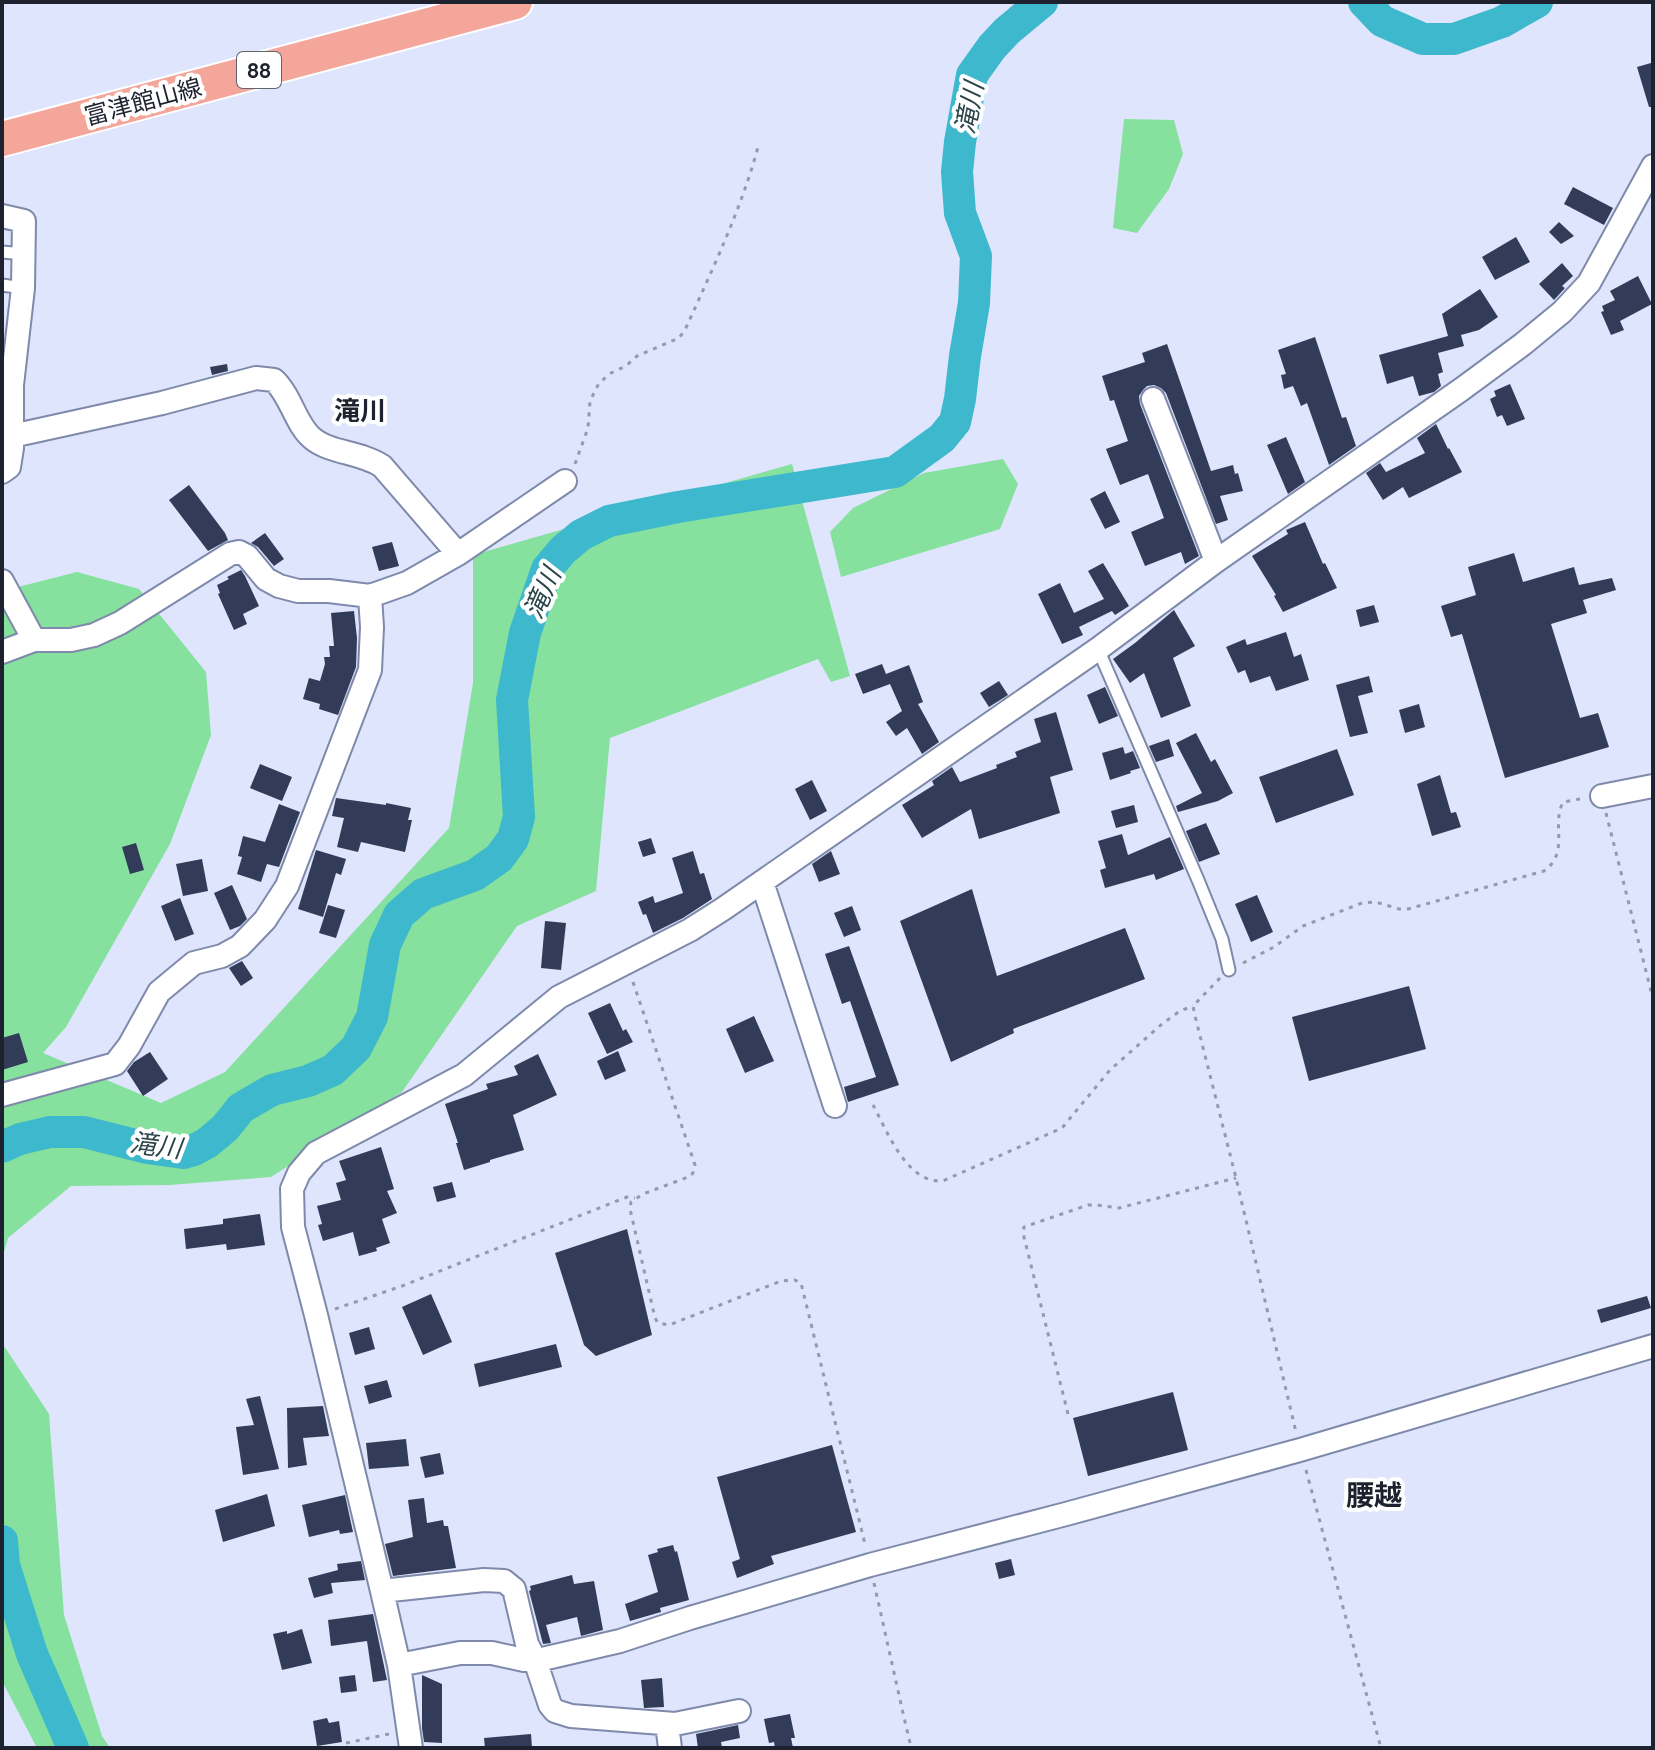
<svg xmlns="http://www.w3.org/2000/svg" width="1655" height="1750" viewBox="0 0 1655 1750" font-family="Quicksand,'Noto Sans JP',sans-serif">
<rect width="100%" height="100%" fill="#dee5fc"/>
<path fill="#85e19d" d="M1124,119L1174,120L1183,154L1169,189L1137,233L1113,228Z
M1003,459L1018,484L1000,529L841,577L830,532L853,508L924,473Z
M792,464L850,676L831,682L818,659L610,738L596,891L517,926L402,1092L271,1177L170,1185L71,1186L8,1238L2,1259V591L77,572L139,589L206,672L211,735L170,844L66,1027L43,1053L161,1103L225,1072L449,828L473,683V555Z
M2,1343L49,1414L64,1615L102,1736L110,1748H37L2,1681Z"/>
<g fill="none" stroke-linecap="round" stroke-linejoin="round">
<path stroke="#3db8cd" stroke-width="32" d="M1364,2L1382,21L1423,39H1454L1502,22L1537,2
M2,1147L20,1139L50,1132H84L147,1148L183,1153L194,1150L207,1143L225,1128L241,1108L272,1090L308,1081L333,1070L356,1048L372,1017L385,945L399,915L423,894L475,875L499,858L513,839L519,817L512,700L525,633L547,569L563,550L581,535L609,521L678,507L895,472L942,438L955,422L960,399L965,356L974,303L976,256L960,213L957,172L960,142L972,75L992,47L1007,31L1042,2
M2,1541L4,1565L32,1654L73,1748"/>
</g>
<path fill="#323b58" d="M1651,63L1653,70V107H1649L1637,67Z
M1573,187L1613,208L1604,225L1564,204Z
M1559,222L1574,236L1561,244L1549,232Z
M1516,237L1530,262L1495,280L1482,257Z
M1562,263L1573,276L1562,286L1565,288L1554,300L1539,284Z
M1638,276L1652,304L1620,321L1624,330L1611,335L1601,312L1604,311L1602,306L1615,300L1610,291Z
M1480,289L1498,317L1479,330L1461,335L1464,346L1438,353L1443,372L1438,374L1441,386L1434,392L1419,396L1413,376L1387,384L1379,355L1448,336L1442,314Z
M1315,337L1342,418L1346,417L1356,446L1329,465L1307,403L1301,406L1293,386L1284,389L1281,375L1286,374L1278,350Z
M1167,344L1211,471L1233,465L1235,474L1238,473L1243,491L1220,496L1228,520L1216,524L1166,393L1161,388L1154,385L1147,386L1143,390L1139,396L1140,404L1199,556L1185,564L1181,552L1145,566L1131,532L1164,518L1148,474L1120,485L1106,449L1128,441L1114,400L1110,401L1102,376L1145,362L1142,353Z
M227,364L228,371L212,375L210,367Z
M1510,384L1525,419L1507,426L1502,415L1497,417L1490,399L1496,396L1494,391Z
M1436,424L1448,449L1449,448L1462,472L1409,498L1403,487L1383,500L1366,473L1380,463L1386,472L1425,453L1417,438Z
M1286,437L1305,482L1288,494L1267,445Z
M189,485L225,533L228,540L208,551L169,500Z
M1105,491L1120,522L1105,529L1090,499Z
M1305,522L1323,564L1325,563L1337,588L1283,612L1274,596L1276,595L1252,556L1288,534L1286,530Z
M265,533L284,559L274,566L258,547L251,543Z
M392,542L399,566L379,571L372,547Z
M1514,553L1523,582L1574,567L1579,585L1612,578L1616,590L1583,600L1587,613L1551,624L1580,718L1598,713L1609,747L1505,778L1462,634L1451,637L1441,606L1476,595L1468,567Z
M1103,563L1129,606L1115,615L1112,611L1079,627L1083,635L1062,644L1038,594L1060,583L1074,613L1104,599L1088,571Z
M241,570L245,576L259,606L243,614L247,624L234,630L218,594L220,593L217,585L229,579L227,577Z
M1374,605L1379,622L1360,627L1356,610Z
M1174,610L1195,646L1173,658L1191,706L1161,718L1144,673L1130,683L1113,659L1135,643Z
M354,611L357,638L356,667L338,715L319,709L320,704L303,699L309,678L320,681L325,664L324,657H330L329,646H334L331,613Z
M1286,632L1294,657L1301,654L1309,680L1276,691L1270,676L1250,683L1245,670L1238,673L1226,647L1245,639L1247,645Z
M882,664L886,674L909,665L923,702L918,704L939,742L922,754L907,728L896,736L886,722L902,711L890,684L863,694L855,674Z
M1369,676L1373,692L1358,696L1368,733L1350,737L1336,685Z
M999,681L1008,695L989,707L980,693Z
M1105,687L1118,716L1099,724L1087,695Z
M1419,704L1425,727L1405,733L1399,710Z
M1056,712L1073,770L1050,777L1060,813L979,839L971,809L922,838L902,805L934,785L932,781L952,767L960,782L997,768L996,765L1017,757L1015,752L1041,742L1034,719Z
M1196,733L1211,762L1215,759L1233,793L1218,801L1178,812L1176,806L1202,793L1176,743Z
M1169,739L1174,756L1156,762L1149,746Z
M1123,747L1125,754L1133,751L1140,768L1130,771L1131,773L1110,780L1102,753Z
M1337,749L1354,795L1276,823L1259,777Z
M260,764L292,777L282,801L250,788Z
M1440,775L1451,813L1456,812L1461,827L1432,836L1417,784Z
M812,780L827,811L810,820L795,789Z
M336,798L386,805V803L411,808L408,820H412L405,852L361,842L358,852L337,847L344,818L332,816Z
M279,804L300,812L279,867L267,864L261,882L237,874L242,857L238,856L243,836L265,842Z
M1134,805L1138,822L1116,828L1111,811Z
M1206,823L1220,854L1199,862L1186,831Z
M1122,834L1128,855L1170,837L1184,869L1156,880L1154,874L1105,888L1100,870L1106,868L1098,841Z
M651,838L656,853L643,857L638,842Z
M136,843L144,870L130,874L122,847Z
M316,850L346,859L341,875L336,873L323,917L298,909Z
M693,851L700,874L704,873L712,899L683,918L653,933L646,914L643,915L638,902L653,896L655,903L683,893L672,858Z
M831,851L840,874L819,882L812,864Z
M202,859L208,891L183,896L176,864Z
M232,885L247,919L240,926L230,930L214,893Z
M972,889L997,976L1125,928L1145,979L1013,1029L1014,1033L951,1062L900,921Z
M1257,895L1273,932L1251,942L1235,904Z
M180,898L194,934L175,941L161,906Z
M328,905L345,910L336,938L319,933Z
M852,906L861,930L844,937L834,913Z
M545,921L566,923L561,970L541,968Z
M849,946L899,1085L848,1102L844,1087L876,1077L850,1001L842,1004L825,954Z
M242,961L253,978L241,986L229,968Z
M1409,986L1426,1049L1309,1081L1292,1017Z
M610,1003L623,1031L626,1029L633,1042L607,1054L588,1013Z
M754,1016L774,1061L745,1073L726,1029Z
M19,1033L28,1062L2,1070V1038Z
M618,1051L626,1071L605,1080L597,1061Z
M150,1052L168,1079L143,1096L127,1071L134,1062Z
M538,1054L557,1095L513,1115L524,1150L490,1160V1162L464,1170L456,1143H458L445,1104L488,1089L486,1084L518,1075L514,1066Z
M381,1147L394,1189L387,1191L397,1213L382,1219L390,1243L376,1248L377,1251L359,1256L353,1232L323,1241L318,1225L322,1224L317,1206L341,1200L336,1183L346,1180L339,1161Z
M452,1182L456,1197L437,1202L433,1187Z
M260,1214L265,1245L227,1250L226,1244L186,1249L184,1229L223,1224V1219Z
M627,1229L652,1335L596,1356L584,1345L555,1253Z
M431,1294L452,1342L423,1355L402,1307Z
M1647,1296L1651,1308L1601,1323L1597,1310Z
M369,1327L375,1349L355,1355L349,1333Z
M556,1344L562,1367L479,1387L474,1364Z
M387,1380L392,1397L369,1404L364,1386Z
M1173,1392L1188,1450L1088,1476L1073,1418Z
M260,1396L279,1469L243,1475L236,1427L254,1425L246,1399Z
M323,1406L329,1436L303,1438L307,1465L288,1468L287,1408Z
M406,1439L409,1466L369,1469L366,1443Z
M832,1445L856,1532L771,1556L774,1564L737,1578L732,1562L740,1559L717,1477Z
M440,1453L444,1474L425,1478L420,1457Z
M267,1494L275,1526L223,1542L215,1510Z
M345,1495L353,1532L340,1534L339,1530L309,1537L302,1505Z
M424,1498L427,1523L443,1520L444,1526H448L456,1568L393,1576L385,1544L413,1537L408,1500Z
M673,1545L675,1552L677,1551L689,1600L660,1608L661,1612L630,1621L625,1604L658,1592L648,1555L658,1552L657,1549Z
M1011,1559L1015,1575L999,1579L995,1563Z
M361,1561L365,1580L331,1583L333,1593L314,1598L308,1578L338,1570L337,1564Z
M572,1575L574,1584L594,1581L603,1630L581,1636L577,1617L546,1625L551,1643L543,1644L529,1591L531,1590L530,1586Z
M373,1614L387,1680L373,1682L367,1641L331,1646L328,1620Z
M302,1629L312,1663L282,1670L273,1634L287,1631V1634Z
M355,1675L357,1691L341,1693L339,1677Z
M422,1675L442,1684V1743L424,1742L422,1728Z
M662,1678L664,1707L644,1708L641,1680Z
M790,1714L795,1738H791L793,1748H775L774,1742L769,1743L764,1719Z
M327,1718L329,1723L339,1721L342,1742L317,1746L313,1721Z
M738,1725L740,1738L721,1742L722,1748H698L696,1734Z
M531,1734L532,1748H485L484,1738Z"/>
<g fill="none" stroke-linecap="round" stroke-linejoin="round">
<defs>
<path id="service" d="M2,252L24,254
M2,285L23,288
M1098,649L1198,880L1222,939L1229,970"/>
<path id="minor" d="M2,216L24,221L23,288L12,385V448L9,467L2,472
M1153,399L1216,561
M12,436L162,403L256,378L274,380C291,396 296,425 312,438C329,453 361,452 382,466L458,554
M2,581L34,640
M2,652L34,640H71L94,635L120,623L230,554L239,552L247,556L266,579L279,586L298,591H329L370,596L407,583L458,554L565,481
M1602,796L1653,786
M762,882L835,1106
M2,1095L115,1064L129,1046L159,992L194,963L222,956L240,946L265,920L287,886L370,670L372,627L370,596
M382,1591L484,1580L504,1581L514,1589L527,1644L535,1660L550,1705L555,1711L571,1716L675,1724L739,1711
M399,1665L460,1653H492L524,1660H538L620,1641L690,1618L870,1565L1066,1514L1300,1450L1653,1346
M667,1724L670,1748
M411,1748L399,1665L382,1591L316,1315L293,1227L292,1189L299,1173L316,1153L464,1075L559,997L690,930L723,909L1098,649L1216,561L1462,389L1523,344L1562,312L1589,283L1653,166"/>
<path id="primary" d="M2,139L515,2"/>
</defs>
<use href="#service" stroke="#7e89ab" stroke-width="15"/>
<use href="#minor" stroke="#7e89ab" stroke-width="26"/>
<use href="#primary" stroke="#fff" stroke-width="38"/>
<path stroke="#949aad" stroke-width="3" stroke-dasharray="4 6" stroke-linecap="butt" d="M575,464L588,428L590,401L599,383L611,373L626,366L637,356L679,338L685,330C712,270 741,210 758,147
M1606,813L1653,999
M1243,963L1274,947L1303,926L1362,903L1376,902L1399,909H1408L1544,871C1570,852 1551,826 1563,802L1585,798
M1220,978L1193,1006L1195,1016L1236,1178L1296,1432
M633,982L695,1165L694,1171L691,1176L643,1194L631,1202L630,1209L655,1318L658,1323L669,1325L781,1281L795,1280L801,1283L865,1544
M873,1105C887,1131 909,1188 945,1180L1062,1128L1110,1070L1162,1024L1180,1011L1193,1006
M335,1309L402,1286L627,1197L635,1198
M1068,1414L1023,1233L1024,1227L1088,1205H1097L1119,1208L1236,1178
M1306,1470L1381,1748
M874,1583L903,1713L910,1743L914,1748
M346,1743L389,1734"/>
<use href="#service" stroke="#fff" stroke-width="11"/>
<use href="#minor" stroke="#fff" stroke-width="22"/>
<use href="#primary" stroke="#f4a69a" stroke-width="34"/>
</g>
<g text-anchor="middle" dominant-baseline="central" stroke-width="8" stroke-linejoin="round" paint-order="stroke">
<rect fill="#fff" stroke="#62646d" stroke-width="2" x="237" y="52" width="44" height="36" rx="6"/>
<g font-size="22" font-weight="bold" fill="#1e222f">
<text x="259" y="70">88</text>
</g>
<g font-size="24" fill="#1e222f" stroke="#fff">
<text transform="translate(143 101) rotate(-15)">富津館山線</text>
</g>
<g font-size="26" font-style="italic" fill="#2a454a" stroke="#fff">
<text transform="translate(969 108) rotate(-79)">滝川</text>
<text transform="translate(542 593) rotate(-66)">滝川</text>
<text transform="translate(156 1145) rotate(7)">滝川</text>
</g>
<g font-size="26" font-weight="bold" fill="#1e222f" stroke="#fff">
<text x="360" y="410">滝川</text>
</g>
<g font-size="28" font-weight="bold" fill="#1e222f" stroke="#fff">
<text x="1374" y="1494">腰越</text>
</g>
</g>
<rect width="1655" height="1750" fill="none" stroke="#1e222f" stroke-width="8"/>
</svg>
